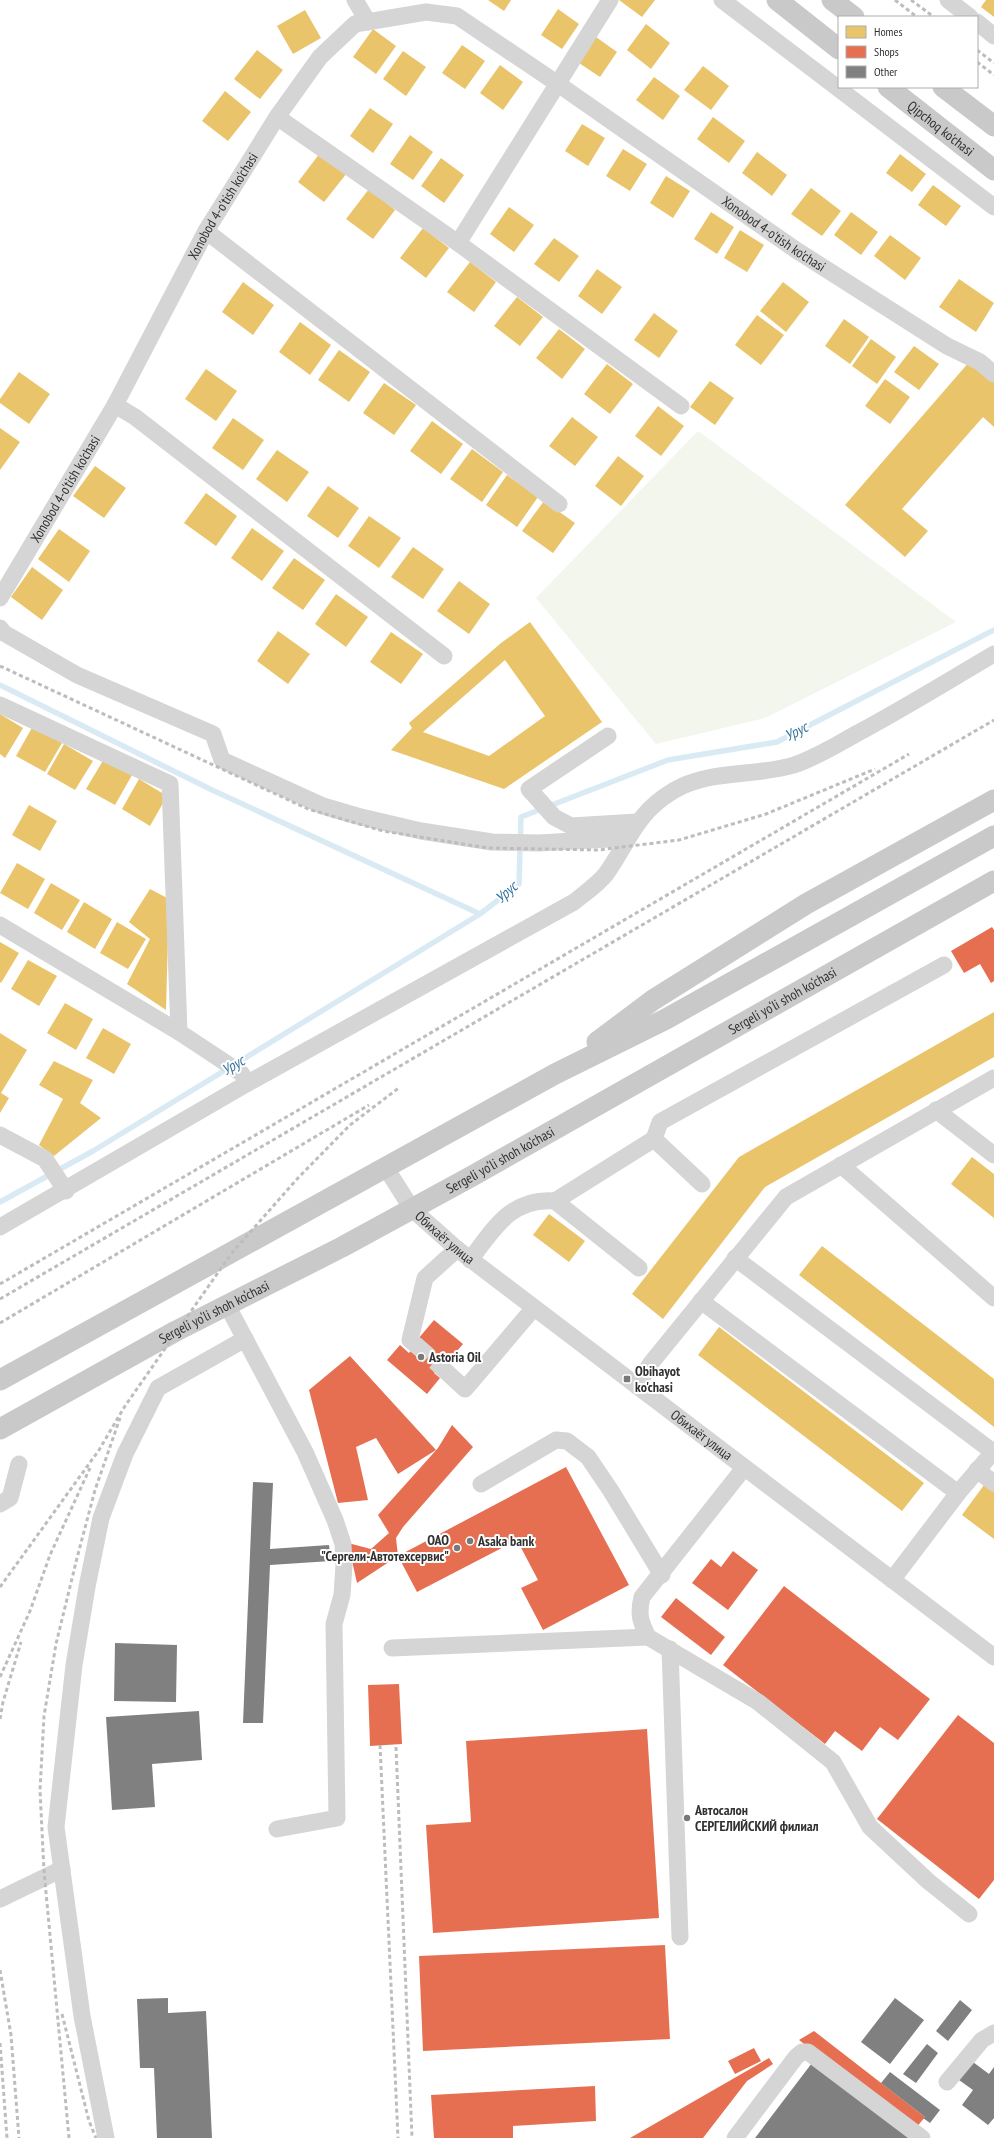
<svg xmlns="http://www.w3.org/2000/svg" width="994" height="2138" viewBox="0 0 994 2138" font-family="'PT Sans Narrow',sans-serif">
<rect width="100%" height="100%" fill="#fff"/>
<path fill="#f2f6ed" d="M698,431L956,622L765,718L656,744L536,598Z"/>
<path fill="#e9c46a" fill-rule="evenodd" d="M488,0H511L504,11Z
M619,0H655L642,17Z
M986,0H994V17L981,7Z
M558,9L579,24L562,49L541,35Z
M305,10L321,38L293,54L277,26Z
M646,24L670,43L651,69L627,50Z
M373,29L396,46L376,74L353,57Z
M596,37L617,52L600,77L579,63Z
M462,45L485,61L465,89L442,73Z
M257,50L283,70L260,99L234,79Z
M403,51L426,67L406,96L383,79Z
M500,65L523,82L503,110L480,93Z
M703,66L729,86L711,110L684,90Z
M654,77L680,96L663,120L636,100Z
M225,91L251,112L228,141L202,121Z
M370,108L393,124L373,153L350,136Z
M713,117L745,141L729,163L697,139Z
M582,124L605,138L588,166L565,151Z
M410,135L433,152L413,180L390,164Z
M623,149L647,164L630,191L606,176Z
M757,152L787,175L772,196L742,173Z
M320,153L347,173L324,202L298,182Z
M900,154L926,174L912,192L886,173Z
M441,158L464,175L444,203L421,186Z
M666,176L690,191L673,218L650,203Z
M933,185L961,206L946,226L918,205Z
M811,188L841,211L822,236L791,214Z
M369,189L395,210L373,239L346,219Z
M509,207L534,225L514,252L490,234Z
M711,212L734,227L717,254L694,239Z
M851,212L878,232L861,255L834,235Z
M423,228L449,248L426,278L400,258Z
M740,230L764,245L747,272L724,258Z
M890,235L921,258L905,280L874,256Z
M554,238L579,256L559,282L534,264Z
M470,262L496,282L474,312L447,292Z
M597,269L622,287L602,314L578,296Z
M959,279L994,303L976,332L939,307Z
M243,282L274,305L253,335L222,312Z
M783,282L809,302L786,332L760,311Z
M517,297L543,317L520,346L494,326Z
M654,313L678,331L659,358L634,340Z
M757,315L784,335L761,365L735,345Z
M844,319L869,337L850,364L825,346Z
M300,322L331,345L310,375L279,352Z
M559,329L585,349L562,379L536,358Z
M871,339L896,357L877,384L852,366Z
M914,346L939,364L919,390L894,372Z
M339,350L370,372L349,402L318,380Z
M970,361L994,382V427L983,417L902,509L928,531L905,557L845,505Z
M607,364L633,384L610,414L584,394Z
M206,369L237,391L216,421L185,399Z
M19,372L50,394L29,424L0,403V399Z
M885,379L910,397L890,424L865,406Z
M710,381L734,398L715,425L690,407Z
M384,383L416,405L394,435L363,413Z
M658,406L684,426L661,456L635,436Z
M572,417L598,437L575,466L549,446Z
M233,418L264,440L243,470L212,448Z
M432,421L463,444L441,474L410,451Z
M0,428L20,442L0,470Z
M472,449L503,472L482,502L450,479Z
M277,450L309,472L287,502L256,479Z
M618,456L644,476L621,506L595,486Z
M95,466L126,488L104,518L73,496Z
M507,475L538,497L517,527L486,505Z
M328,486L359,508L338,538L307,516Z
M206,493L237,516L216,546L184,523Z
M544,501L575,523L553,553L522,531Z
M369,516L401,538L379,568L348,546Z
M252,528L284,551L262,581L231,558Z
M59,529L90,551L69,582L38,559Z
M413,547L444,569L423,599L391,577Z
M294,558L325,580L303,610L272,588Z
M32,567L63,590L42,620L11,597Z
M459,581L490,604L469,634L437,611Z
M336,594L368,617L346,647L315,624Z
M530,622L602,722L504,789L391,750L412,728L409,723L501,643ZM505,660L545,716L489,756L423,732Z
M278,631L310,654L288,684L257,661Z
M391,632L423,654L401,684L370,662Z
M0,714L23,728L5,758L0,754Z
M33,726L62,743L45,772L16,756Z
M64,744L93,761L75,790L47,774Z
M104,759L132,775L115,805L86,789Z
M139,779L167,796L150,826L122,809Z
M29,805L57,821L40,851L12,835Z
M17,863L45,879L28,909L0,893Z
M51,883L80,900L62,930L34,913Z
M150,889L169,899L166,1010L127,984L150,939L129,922Z
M84,902L112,919L95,949L67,932Z
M117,922L146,939L128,969L100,953Z
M0,942L19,953L1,983L0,982Z
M28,960L57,976L39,1006L11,989Z
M65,1003L93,1019L76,1050L47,1033Z
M994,1012V1057L765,1187L663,1319L632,1294L739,1157Z
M103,1028L131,1044L114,1074L86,1058Z
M0,1033L27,1050L1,1093L9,1098L0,1113Z
M54,1061L93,1080L80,1103L101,1118L54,1156L39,1145L63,1099L39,1085Z
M972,1157L994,1174V1218L951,1184Z
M549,1214L585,1241L569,1262L533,1235Z
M822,1246L994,1379V1427L799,1275Z
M719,1327L924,1483L902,1511L698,1355Z
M984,1485L994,1492V1539L962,1515Z"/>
<path fill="#e76f51" d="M992,927L994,930V981L991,983L980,964L964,973L951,951Z
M434,1320L463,1344L445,1365L443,1362L434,1373L440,1378L427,1394L387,1360L400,1345L409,1353L420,1341L418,1339Z
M350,1356L436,1450L398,1474L376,1438L356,1447L368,1500L338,1503L309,1390Z
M452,1425L473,1447L403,1527L396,1538L398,1556L357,1583L348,1543L371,1549L389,1533L378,1515L438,1448Z
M566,1467L629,1585L543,1630L521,1588L538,1580L517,1540L417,1592L398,1556Z
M733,1551L758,1570L728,1610L692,1583L711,1559L721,1567Z
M784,1586L930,1699L898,1740L880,1727L862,1751L835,1731L825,1744L723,1665Z
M676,1598L725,1637L711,1655L661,1617Z
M399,1684L402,1744L370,1746L368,1685Z
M958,1715L994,1743V1880L979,1899L877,1819Z
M647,1729L659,1918L433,1933L426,1825L471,1822L466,1741Z
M665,1945L670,2039L423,2051L419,1956Z
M814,2031L925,2117L915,2129L799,2040Z
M754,2048L761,2061L735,2074L728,2061Z
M769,2058L773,2064L747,2081L703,2138H630Z
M595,2086L596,2121L513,2126V2138H434L431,2095Z"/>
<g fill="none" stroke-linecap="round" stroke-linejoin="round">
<path stroke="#d9eaf4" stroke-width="5.5" d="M0,685L210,789L480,914
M0,1202L93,1151L480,914L519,884L521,817L668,760L777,742L994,630"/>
</g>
<path fill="#808080" d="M253,1482L273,1483L270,1549L329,1545L331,1561L270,1565L263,1723H243Z
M115,1643L177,1645L176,1702L114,1701Z
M199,1711L202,1760L152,1764L155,1807L112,1810L106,1717Z
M168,1998V2013L206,2011L212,2138H157L154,2068H140L137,1999Z
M895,1998L924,2020L890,2064L861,2042Z
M960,2000L972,2010L948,2041L936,2031Z
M927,2044L938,2053L916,2083L903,2074Z
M815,2059L916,2138H755Z
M973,2062L989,2074L994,2067V2118L988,2125L962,2105L973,2090L959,2080Z
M890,2072L940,2110L930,2123L923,2118L925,2117L881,2083Z"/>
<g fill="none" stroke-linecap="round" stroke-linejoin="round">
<path stroke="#d6d6d6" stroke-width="17" stroke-dasharray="17 8" stroke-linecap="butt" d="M416,1345L440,1366"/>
<g stroke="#d5d5d5" stroke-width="17">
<path d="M355,0L368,22"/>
<path d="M722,0L994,207"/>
<path d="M948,0L970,17"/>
<path d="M977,22L994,36"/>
<path d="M277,117L458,243L681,406"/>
<path d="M206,231L559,504"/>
<path d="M458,243L610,0"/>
<path d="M115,405L135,417L444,656"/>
<path id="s1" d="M0,598L115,405L206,231L277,117L320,57L355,24L426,12L457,16L558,84L796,250L947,346L980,362L994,374"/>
<path d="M0,628L4,633L77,675L213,734L222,760L323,806L357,816L421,831L492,842L539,843L626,838"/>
<path d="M0,705L170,784L179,1032"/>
<path d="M608,736L529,789L554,817L571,826L637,822"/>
<path d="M0,925L179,1032L241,1073L248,1083"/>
<path d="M936,1110L994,1155"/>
<path d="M0,1135L45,1159L66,1191"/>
<path d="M654,1139L660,1122L944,965"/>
<path d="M841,1165L994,1298"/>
<path id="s2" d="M386,1168L412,1209L457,1249L994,1657"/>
<path d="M555,1201L654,1139L702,1184"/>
<path d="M0,1227L248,1083L574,902C585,893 597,885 606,874C630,840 635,814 673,791C709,769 755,777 794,765C815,758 836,745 856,734C903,709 948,681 994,654"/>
<path d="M735,1258L993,1452"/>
<path d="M470,1260C493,1230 511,1197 555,1201L639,1268"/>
<path d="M701,1301L958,1493"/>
<path d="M227,1305L305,1452L335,1520L343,1544L344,1565L342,1595L334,1624L337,1818L277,1829"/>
<path d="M416,1345L410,1340L425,1278L457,1249"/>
<path d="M440,1366L465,1389L533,1309"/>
<path d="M637,1386L651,1363L786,1197L994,1078"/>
<path d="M744,1468L642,1597C638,1614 640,1621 648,1637L758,1702L833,1762L870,1827L928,1881L969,1914"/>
<path d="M977,1470L994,1483"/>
<path d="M481,1484L556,1440L567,1441L588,1457L611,1491L662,1575"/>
<path d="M0,1504L10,1498L19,1464"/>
<path d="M892,1580L958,1493L994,1451"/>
<path d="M392,1648L648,1637"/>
<path d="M670,1649L680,1937"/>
<path d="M0,1899L62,1869"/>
<path d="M947,2082L982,2040L994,2033"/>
<path d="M106,2138L82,2016L56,1827L74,1665L87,1587L101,1518L125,1454L158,1388L245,1339"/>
<path d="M735,2138L796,2057L802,2052H808L922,2138"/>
</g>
<g stroke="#c9c9c9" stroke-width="21">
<path d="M777,0L839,49"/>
<path d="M832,0L854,17"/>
<path id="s3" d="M888,87L994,170"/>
<path d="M943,87L994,126"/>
<path d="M597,1042L653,1000L806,904L994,800"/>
<path d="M0,1380L555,1074L666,1019L994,836"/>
<path id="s4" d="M0,1429L176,1331L342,1247L474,1175L994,881"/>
</g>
<path stroke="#bdbdbd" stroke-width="3" stroke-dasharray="4 3" stroke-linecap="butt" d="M895,0L917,17
M911,0L934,17
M977,50L994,63
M977,62L994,75
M0,666L308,809L383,831L488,848L598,850L679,840L766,814L875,769
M0,1284L909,754
M0,1299L994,720
M0,1323L369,1105
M0,1587L99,1450L125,1406L231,1254L298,1178L350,1125L400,1087
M0,1677L30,1611L50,1555L90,1468
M0,1719L3,1702L21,1642
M380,1745L398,2138
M396,1747L412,2138
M0,1970L11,2035L19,2138
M62,2014L89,2121L96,2138
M0,2043L7,2138
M69,2138L44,1871L40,1790L44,1716L56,1644L77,1558L95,1490L120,1418"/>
</g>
<g fill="#797979" stroke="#fff" stroke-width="1.5">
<circle cx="421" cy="1357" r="4"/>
<rect x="623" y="1375" width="8" height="8" rx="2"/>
<circle cx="470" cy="1541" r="4"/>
<circle cx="457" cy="1548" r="4"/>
<circle cx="687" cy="1818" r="4"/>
</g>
<g text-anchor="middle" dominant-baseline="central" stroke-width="4" stroke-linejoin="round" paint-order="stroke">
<g font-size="14" fill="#313131" stroke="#fff">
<text stroke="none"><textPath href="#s3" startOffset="67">Qipchoq ko'chasi</textPath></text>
<text stroke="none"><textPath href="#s1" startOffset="451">Xonobod 4-o'tish ko'chasi</textPath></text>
<text stroke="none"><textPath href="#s1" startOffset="1165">Xonobod 4-o'tish ko'chasi</textPath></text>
<text stroke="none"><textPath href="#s1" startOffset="127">Xonobod 4-o'tish ko'chasi</textPath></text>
<text stroke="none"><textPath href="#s4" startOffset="892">Sergeli yo‘li shoh ko‘chasi</textPath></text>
<text stroke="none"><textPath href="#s4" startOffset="568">Sergeli yo‘li shoh ko‘chasi</textPath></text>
<text stroke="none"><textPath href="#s2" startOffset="92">Обихаёт улица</textPath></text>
<text stroke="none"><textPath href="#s4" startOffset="244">Sergeli yo‘li shoh ko‘chasi</textPath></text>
<text stroke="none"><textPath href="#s2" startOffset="416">Обихаёт улица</textPath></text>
</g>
<g font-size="14" font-weight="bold" fill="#313131" stroke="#fff" text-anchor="start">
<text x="429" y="1357">Astoria Oil</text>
<text x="635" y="1371">Obihayot<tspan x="635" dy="16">ko'chasi</tspan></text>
<text x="449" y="1540" text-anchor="end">ОАО<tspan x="449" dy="16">"Сергели-Автотехсервис"</tspan></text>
<text x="478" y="1541">Asaka bank</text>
<text x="695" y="1810">Автосалон<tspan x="695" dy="16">СЕРГЕЛИЙСКИЙ филиал</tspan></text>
</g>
<g font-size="15" font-style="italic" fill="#35749c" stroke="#fff">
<text transform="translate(796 731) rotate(-27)">Урус</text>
<text transform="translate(506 892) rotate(-42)">Урус</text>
<text transform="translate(233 1065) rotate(-31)">Урус</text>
</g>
</g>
<rect x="838" y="16" width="140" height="72" fill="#ffffff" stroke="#adadad"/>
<rect x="846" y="26" width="20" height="12" fill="#e9c46a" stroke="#adadad"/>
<text x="874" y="36" font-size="12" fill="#313131">Homes</text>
<rect x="846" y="46" width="20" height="12" fill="#e76f51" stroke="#adadad"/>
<text x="874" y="56" font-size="12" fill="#313131">Shops</text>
<rect x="846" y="66" width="20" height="12" fill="#808080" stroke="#adadad"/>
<text x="874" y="76" font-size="12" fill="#313131">Other</text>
</svg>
